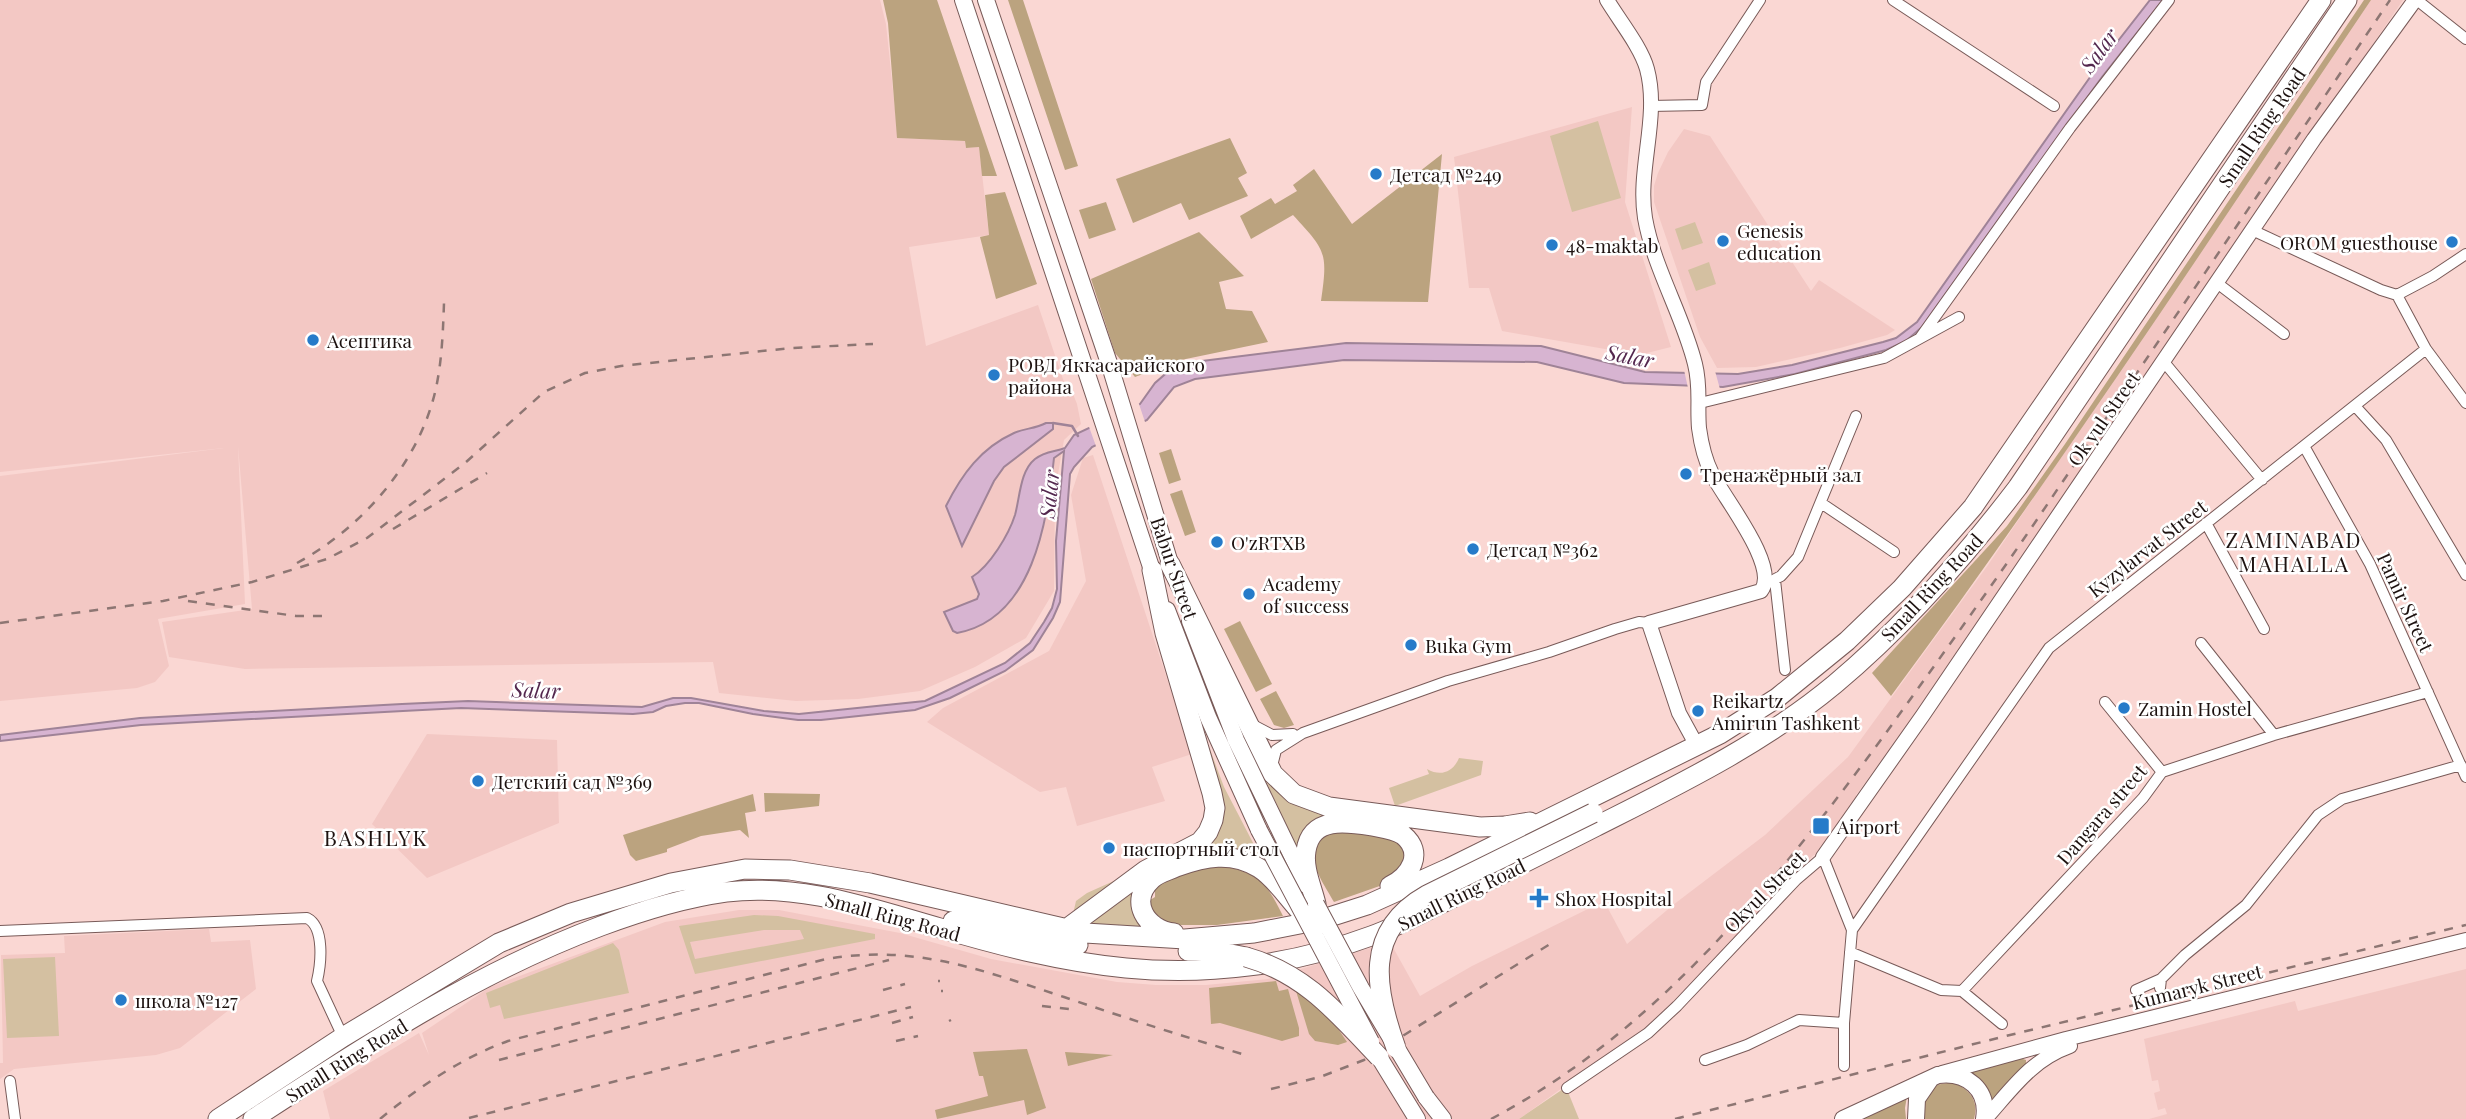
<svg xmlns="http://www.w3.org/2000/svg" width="2466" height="1119" viewBox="0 0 2466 1119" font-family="'Playfair Display',serif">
<rect width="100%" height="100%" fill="#fad7d3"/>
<path fill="#f3c8c4" d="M0,0H880L886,24L898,138L965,141L966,148L979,147L989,235L909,247L926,346L1038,305L1067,391L1071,389L1077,404L1081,424L1064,440L1055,491L1054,591L1026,638L975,667L920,691L858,699L796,701L719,693L713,662L245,669L169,657L162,622L252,609L238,446L245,604L158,619L169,666L155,682L137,688L0,701V476L224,448L0,472Z
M2370,0H2403L1936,687L1856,795V808L1829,842L1806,862L1716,960L1647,1027L1519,1119H330L323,1091L419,1033L429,1055L422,1033L490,987L665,922L739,910H779L900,933L991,959L1117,982L1156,985H1206L1268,979L1390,942L1420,996L1472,966L1604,901L1627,944L1673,905L1765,835L1848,757L1988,565Z
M1632,107L1625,202L1671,347L1639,355L1502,331L1489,288H1469L1454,157Z
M1684,129L1710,136L1811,291L1819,280L1895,330L1887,335L1840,348L1756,367L1717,368L1700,337L1654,202V186L1658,173L1668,152Z
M1093,455L1192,754L1152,767L1165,801L1077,826L1066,787L1040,792L927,722L943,708L1049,651L1086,581L1071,495L1083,458Z
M427,734L557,740L559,823L427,878L372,824Z
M209,929L211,942L250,940L256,989L180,1048L156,1055L14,1069L0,1079V1063H3L1,955L65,953L64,936Z
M2466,969V1119H2149L2167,1114L2165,1108L2158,1110L2154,1093L2160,1091L2158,1080L2152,1081L2144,1039L2295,1001L2298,1011Z"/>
<path fill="#d4c0a1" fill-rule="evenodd" d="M1598,121L1621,198L1572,212L1550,136Z
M1695,222L1703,243L1682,250L1675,229Z
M1709,262L1716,284L1696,291L1688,270Z
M1191,699L1224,787L1264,864L1195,852L1211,840Z
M1234,711L1270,777L1333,814L1298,851Z
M1459,758L1483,761L1481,775L1395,806L1389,788L1429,774L1427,769C1441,777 1453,772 1459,758Z
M1116,880L1118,883L1073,914L1076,901L1087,893Z
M1135,883L1145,929L1084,925Z
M754,915L778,916L875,934V939L695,974L679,926ZM800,930L804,939L695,959L690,942L764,930Z
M613,943L619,950L629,993L504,1019L500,1005L490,1008L486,993Z
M55,957L59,1036L7,1038L3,959Z
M1566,1087L1579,1119H1519Z"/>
<path fill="#bba37f" d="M883,0H937L997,176H982L979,147L966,148L965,141L897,138L888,23Z
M1008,0H1023L1078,166L1065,170Z
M2364,0H2371C2213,234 2059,469 1891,696L1872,673L2007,526L2065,444Z
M1230,138L1247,173L1238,178L1248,196L1189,220L1181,203L1133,223L1116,179Z
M1442,154L1428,302L1321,301C1328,252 1326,251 1293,215L1251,239L1240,216L1271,198L1275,204L1297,191L1293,185L1314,169L1352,224Z
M1005,192L1037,284L996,299L980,237L989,235L985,195Z
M1106,202L1116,230L1089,239L1079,210Z
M1199,232L1244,276L1219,282L1226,309L1252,311L1268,342L1181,360L1135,377L1115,353L1091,279Z
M1171,449L1181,480L1169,484L1159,453Z
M1182,490L1196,532L1185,536L1170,494Z
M1240,621L1272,684L1256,692L1224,629Z
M1276,691L1294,725L1284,728L1274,725L1260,699Z
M764,793L820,794L819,806L765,812Z
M753,794L756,811L745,813L749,838L740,830L701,836L667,849V852L636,861L630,855L623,835Z
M1335,830L1381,835L1399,842L1406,858L1394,881L1334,902C1325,885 1303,858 1320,839C1323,835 1331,832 1335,830Z
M1217,865C1258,873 1264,878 1283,916L1217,925H1162L1147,902L1155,897V889L1158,885L1199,868Z
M1304,979L1341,1033L1347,1042L1338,1045L1315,1041L1309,1034L1293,981Z
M1276,981L1279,991L1288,989L1299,1028V1036L1282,1041L1220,1023L1211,1024L1209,988Z
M1027,1049L1046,1108L1027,1115L1024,1100L937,1119L935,1110L988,1096L983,1076H979L973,1052Z
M1065,1052L1113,1055L1068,1066Z
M2020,1058L2026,1060V1064L1991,1105L1978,1079L1970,1072Z
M1953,1082C1970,1090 1979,1100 1974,1119H1924L1923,1099L1936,1085Z
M1907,1096L1905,1108L1906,1119H1860Z"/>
<path fill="#d7b4d1" stroke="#9f8397" stroke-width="2" d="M2150,0H2163L2102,77L1922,327L1906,341L1886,350L1795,374L1723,387L1624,383L1537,362L1344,360L1195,379L1174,387L1147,420L1092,447L1074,467L1070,474L1060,602L1053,618L1033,650L1005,671L950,698L915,710L821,720H798L753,714L699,703H685L666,706L653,712L633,714L461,708L403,711L141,725L0,741V735L140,718L402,704L468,701L642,707L673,698H691L764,711L799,714L925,701L1005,663L1030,643L1044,622L1052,608L1057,589L1056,541L1064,451L1054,458C1047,522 1033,619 957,633L953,631L944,612L977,599L979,594L972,577C990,566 1009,534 1015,515C1020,497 1020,471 1035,459C1045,451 1054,452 1065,448L1074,435L1140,404L1155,383L1170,370L1194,362L1346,343L1541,346L1645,372L1738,374L1792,365L1883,342L1896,338L1917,322L2093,73Z
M1046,423H1053V429L1004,467L994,481L962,546L946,506C962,474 981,448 1014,433C1025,428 1035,429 1046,423Z"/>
<path fill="#fad7d3" d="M1684,370L1715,371L1720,389L1688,388Z
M1138,401L1146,425L1097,449L1088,424Z"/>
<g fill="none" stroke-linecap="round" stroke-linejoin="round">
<path stroke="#9f8397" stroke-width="2.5" d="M1053,423L1072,426L1078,436"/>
<defs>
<path id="street" d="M1893,0L2054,106
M2417,0L2466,39
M1650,106L1702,105L1706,82L1760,0
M2252,230L2381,290L2397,295
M2466,254L2433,276L2397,295L2426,349L2466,403
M2217,283L2284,334
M1920,338L2070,128L2169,0
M2164,362L2262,480
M1700,403L1884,358L1959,317
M2355,406L2386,440L2466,575
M2304,446L2370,564L2466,777
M1821,503L1894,552
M2206,523L2264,629
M1775,580L1785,670
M1766,584L1781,576L1798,557L1856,416
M2201,643L2274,735
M2105,702L2162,772
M1253,725L1272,735L1293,734
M1272,766L1276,750L1303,733L1448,681L1549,652L1615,629L1639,622L1649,623
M1852,930L2049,648L2426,349
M0,931L307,918C325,927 321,964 317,981L343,1037
M1850,952L1941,990L1962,991L2002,1024
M2160,988L2161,979L2185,955L2246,905L2318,815L2342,799L2461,765
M2136,990L2161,979
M1962,991L2143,798L2162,772L2274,735L2428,692
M1705,1060L1747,1045L1799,1020L1844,1023
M10,1081L15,1119
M1567,1088L1648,1033L1677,1006L1796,880L1823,857L1852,930L1844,1023V1066"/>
<path id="secondary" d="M1607,0C1619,20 1641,47 1647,69C1660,117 1637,169 1645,218C1654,269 1683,315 1695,364C1701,388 1697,405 1699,428C1701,443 1705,460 1712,474C1724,498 1780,567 1761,591L1649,623L1679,713L1697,746
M1823,857L1923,715L2314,139L2415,0
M1942,1073L2066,1039L2466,940
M1985,1119C2012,1089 2031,1060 2070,1046"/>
<path id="primary" d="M963,0L1155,579
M986,0L1110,366L1173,573
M1167,610L1208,717L1259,830
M1190,621L1236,740L1306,885
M1379,1057L1417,1119
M1426,1097L1443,1119
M1843,1119L1938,1075C1967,1071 1989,1090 1984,1119
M1916,1119L1917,1099L1930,1080"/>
<path id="highway" d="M1170,564L1273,774L1294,794L1329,807L1480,827L1505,826L1530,822
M1316,904C1312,887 1303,868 1306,851C1311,816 1347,822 1372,826C1382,828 1394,829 1403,835C1425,853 1410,876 1390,886
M953,921L1078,945
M1065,930L1146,870L1200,842L1208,832L1213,820L1215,808L1212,793L1165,633L1152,570
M1174,933C1146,930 1128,901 1152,879C1158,873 1168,871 1176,867C1205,857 1231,851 1259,868C1275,878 1287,897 1300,911
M1188,951H1216L1246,957
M218,1119L343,1037L499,943L571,913L671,883L745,869L790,870L870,883L1085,933L1185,939L1254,933L1320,920L1367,905L1449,868L1720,734L1777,698L1847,641L1902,588L1973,507L2321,0
M253,1119C365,1046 475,973 601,926C641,911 683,898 726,892C801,883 869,908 940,928C1001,946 1063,962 1126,968C1208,976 1293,965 1371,936C1399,926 1426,911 1452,898C1500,875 1548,851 1595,827C1678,785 1763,744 1835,684C1903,627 1964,558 2018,487L2347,0"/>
</defs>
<use href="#street" stroke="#785a58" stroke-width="12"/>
<use href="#secondary" stroke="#785a58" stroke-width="16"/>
<use href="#primary" stroke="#785a58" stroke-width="18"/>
<use href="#highway" stroke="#785a58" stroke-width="21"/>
<use href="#street" stroke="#fff" stroke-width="10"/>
<use href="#secondary" stroke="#fff" stroke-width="14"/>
<use href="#primary" stroke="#fff" stroke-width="16"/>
<use href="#highway" stroke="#fff" stroke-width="19"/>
<path stroke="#8d7673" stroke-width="2.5" stroke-dasharray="9 9" stroke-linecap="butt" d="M393,529L487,473
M297,563C362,528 420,462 436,388C442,360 443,331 444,303
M188,601L296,616H330
M0,623L163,601L252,582L327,559L367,538L465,463L544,392L585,373L621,366L791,348L873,344
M938,981H940
M883,990L905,984
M941,991H943
M1042,1006L1077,1010
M949,1021L951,1020
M892,1023L913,1017
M896,1041L918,1036
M499,1060L889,960
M1271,1089L1320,1077L1364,1060L1550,944
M469,1118L911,1007
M380,1119C419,1087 461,1058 508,1041L826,959C916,944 981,970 1064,997C1123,1017 1182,1036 1242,1054
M1491,1119C1656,1032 1774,884 1883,737C1943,654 2002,572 2059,487C2170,325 2280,162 2390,0
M1675,1119L2010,1035L2466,925"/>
<defs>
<path id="primary-bridge" d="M1259,830L1371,1042
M1316,904L1361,988L1426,1097"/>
<path id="highway-bridge" d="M1246,957C1306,974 1338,1014 1379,1057
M1396,1048C1375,990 1363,931 1427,895L1593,813"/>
</defs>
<use href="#primary-bridge" stroke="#785a58" stroke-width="18" stroke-linecap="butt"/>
<use href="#highway-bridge" stroke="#785a58" stroke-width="21" stroke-linecap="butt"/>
<use href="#primary-bridge" stroke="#fff" stroke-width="16"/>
<use href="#highway-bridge" stroke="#fff" stroke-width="19"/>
</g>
<g fill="#267bc9" stroke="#fff" stroke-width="2.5">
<circle cx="1376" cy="174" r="7"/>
<circle cx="1723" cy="241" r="7"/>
<circle cx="2452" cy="242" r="7"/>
<circle cx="1552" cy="245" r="7"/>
<circle cx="313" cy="340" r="7"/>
<circle cx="994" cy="375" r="7"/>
<circle cx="1686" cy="474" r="7"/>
<circle cx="1217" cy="542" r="7"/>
<circle cx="1473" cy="549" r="7"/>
<circle cx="1249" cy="594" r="7"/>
<circle cx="1411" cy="645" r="7"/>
<circle cx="2124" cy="708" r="7"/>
<circle cx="1698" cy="711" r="7"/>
<circle cx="478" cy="781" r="7"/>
<rect x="1812" y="817" width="18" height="18" rx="3.5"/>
<circle cx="1109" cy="848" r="7"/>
<path d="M1535.5 887.5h7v7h7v7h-7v7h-7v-7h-7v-7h7z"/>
<circle cx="121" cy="1000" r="7"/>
</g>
<g text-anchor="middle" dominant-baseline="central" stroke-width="5" stroke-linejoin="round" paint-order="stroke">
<g font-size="19" fill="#1d1210" stroke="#fff">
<text transform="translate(2261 127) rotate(-56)">Small Ring Road</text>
<text transform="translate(2103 418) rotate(-55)">Ok yul Street</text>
<text transform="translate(2147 548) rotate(-38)">Kyzylarvat Street</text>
<text transform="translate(1175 568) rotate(71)">Babur Street</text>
<text transform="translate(1931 587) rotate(-47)">Small Ring Road</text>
<text transform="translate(2406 602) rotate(65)">Pamir Street</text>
<text transform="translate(2101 814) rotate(-49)">Dangara street</text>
<text transform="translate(1764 891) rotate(-45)">Okyul Street</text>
<text transform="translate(1461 894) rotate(-26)">Small Ring Road</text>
<text transform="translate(893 916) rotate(15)">Small Ring Road</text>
<text transform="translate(2197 986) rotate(-14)">Kumaryk Street</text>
<text transform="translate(346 1060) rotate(-32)">Small Ring Road</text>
</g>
<g font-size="19" fill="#1d1210" stroke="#fff" text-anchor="start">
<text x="1390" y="174">Детсад №249</text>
<text x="1737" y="230">Genesis<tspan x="1737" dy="22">education</tspan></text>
<text x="2438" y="242" text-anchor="end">OROM guesthouse</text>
<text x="1566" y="245">48-maktab</text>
<text x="327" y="340">Асептика</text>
<text x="1008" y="364">РОВД Яккасарайского<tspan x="1008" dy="22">района</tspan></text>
<text x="1700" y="474">Тренажёрный зал</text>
<text x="1231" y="542">O'zRTXB</text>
<text x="1487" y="549">Детсад №362</text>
<text x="1263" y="583">Academy<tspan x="1263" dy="22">of success</tspan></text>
<text x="1425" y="645">Buka Gym</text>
<text x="1712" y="700">Reikartz<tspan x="1712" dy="22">Amirun Tashkent</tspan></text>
<text x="2138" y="708">Zamin Hostel</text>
<text x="492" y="781">Детский сад №369</text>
<text x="1837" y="826">Airport</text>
<text x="1123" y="848">паспортный стол</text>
<text x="1555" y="898">Shox Hospital</text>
<text x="135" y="1000">школа №127</text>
</g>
<g font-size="21" font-style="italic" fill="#53274e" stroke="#fff">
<text transform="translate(2098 50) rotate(-54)">Salar</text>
<text transform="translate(1630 355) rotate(11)">Salar</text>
<text transform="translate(1048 494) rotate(-84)">Salar</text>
<text transform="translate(536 689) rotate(2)">Salar</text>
</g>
<g font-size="21" letter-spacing="2" fill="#1d1210" stroke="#fff">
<text x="2294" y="539">ZAMINABAD<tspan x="2294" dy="24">MAHALLA</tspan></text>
<text x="376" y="837">BASHLYK</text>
</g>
</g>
</svg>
